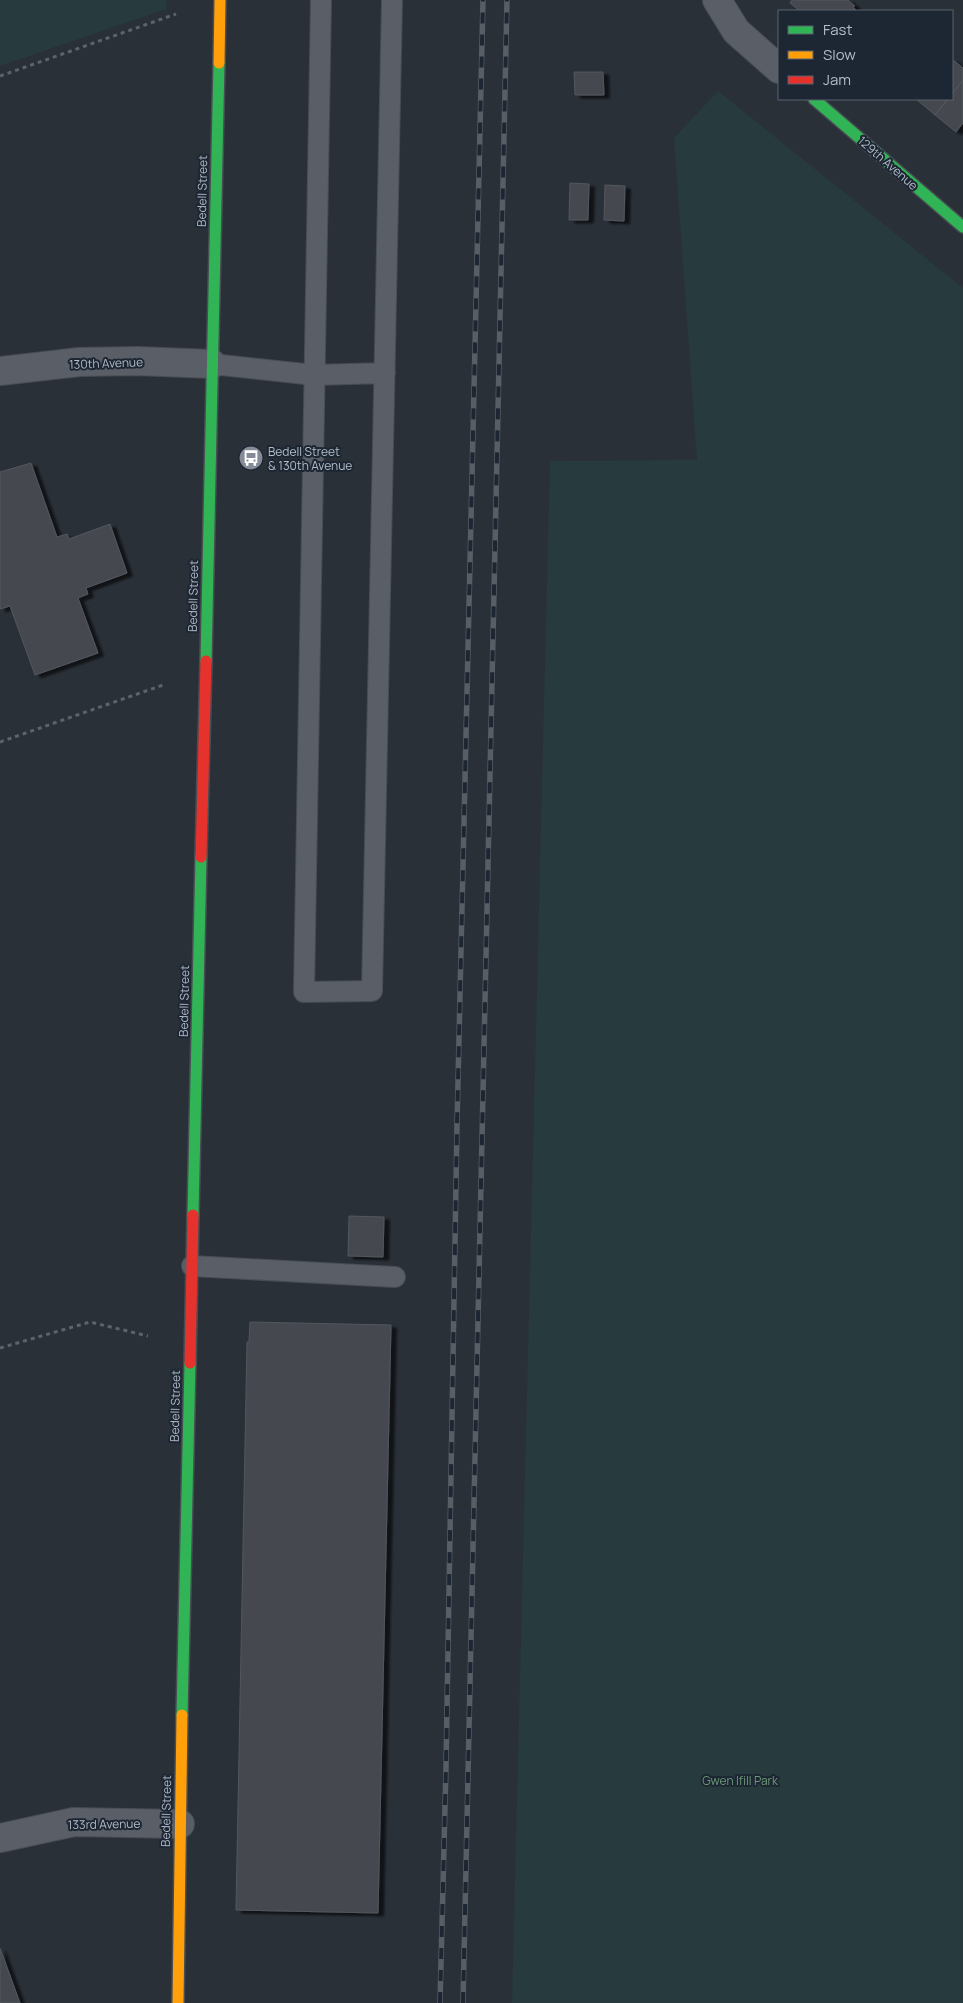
<svg xmlns="http://www.w3.org/2000/svg" width="963" height="2003" viewBox="0 0 963 2003" font-family="Manrope,sans-serif">
<defs>
<filter id="shadow"><feDropShadow dx="5.5" dy="3" stdDeviation="1" flood-color="#0009"/></filter>
</defs>
<rect width="100%" height="100%" fill="#2a3038"/>
<path fill="#273a3e" d="M0,0H167L166,9L0,66Z
M718,91L963,288V2003H512L550,461L697,460L674,138Z"/>
<path fill="#444950" stroke="#52575f" filter="url(#shadow)" d="M792,0H848L855,6L853,7L856,10L800,11L790,3Z
M952,59L963,68V80L952,94Z
M574,72H603L604,95H575Z
M963,80V123L956,132L935,115L948,99H952V94Z
M916,99H948L935,115Z
M570,183L589,184L588,220H569Z
M605,185L625,186L624,221L604,220Z
M31,463L57,537L67,534L69,539L110,524L127,573L86,588L88,594L78,598L98,653L35,675L10,606L0,609V472Z
M349,1216L384,1217L383,1257L348,1256Z
M250,1322L391,1325L378,1913L236,1910L247,1342H249Z
M0,1948L20,2003H0Z"/>
<g fill="none" stroke-linecap="round" stroke-linejoin="round">
<defs>
<path id="lane" d="M321,0L304,992L372,991L392,0
M212,364L314,375L385,373
M192,1266L395,1277"/>
<path id="street" d="M717,0L736,31L779,69
M0,371L79,362L137,361L212,364
M0,1838L74,1822L180,1824"/>
<path id="fast" d="M814,99L963,227
M206,661L219,63
M193,1215L201,857
M182,1715L190,1363"/>
<path id="slow" d="M219,63L220,0
M178,2003L182,1715"/>
<path id="jam" d="M201,857L206,661
M190,1363L193,1215"/>
</defs>
<use href="#lane" stroke="#484c53" stroke-width="22"/>
<use href="#street" stroke="#484c53" stroke-width="30"/>
<use href="#fast" stroke="#484c53" stroke-width="14"/>
<use href="#slow" stroke="#484c53" stroke-width="14"/>
<use href="#jam" stroke="#484c53" stroke-width="14"/>
<path stroke="#5d636a" stroke-width="3" stroke-dasharray="4 4" stroke-linecap="butt" d="M0,76L176,14
M0,742L163,685
M0,1348L90,1322L148,1336"/>
<use href="#lane" stroke="#5a5e66" stroke-width="20"/>
<use href="#street" stroke="#5a5e66" stroke-width="28"/>
<use href="#fast" stroke="#30b455" stroke-width="11"/>
<use href="#slow" stroke="#ff9f0a" stroke-width="11"/>
<use href="#jam" stroke="#e5322d" stroke-width="11"/>
<defs>
<path id="rail" d="M440,2003L446,1767L457,1125L483,0
M463,2003L507,0"/>
</defs>
<use href="#rail" stroke="#595d64" stroke-width="5.5"/>
<use href="#rail" stroke="#1d2633" stroke-width="4" stroke-dasharray="11" stroke-linecap="butt"/>
</g>
<defs>
<symbol id="bus-disc" viewBox="-11 -11 22 22"><circle r="9.5" fill="#848b96" stroke="#1d2633"/><path d="M-5-6H5V4H4V6H2V4H-2V6H-4V4H-5ZM-3.5-4V0h7V-4ZM-3.5 1.2v1.5H-2V1.2ZM2 1.2v1.5H3.5V1.2Z" fill="#fff"/></symbol>
</defs>
<g fill-rule="evenodd">
<use href="#bus-disc" x="237" y="444" width="28" height="28"/>
</g>
<g text-anchor="middle" dominant-baseline="central" stroke-width="4" stroke-linejoin="round" paint-order="stroke">
<g font-size="12" fill="#b4bcc9" stroke="#1d2633">
<text transform="translate(888 163) rotate(41)">129th Avenue</text>
<text transform="translate(202 191) rotate(-89)">Bedell Street</text>
<text transform="translate(106 363) rotate(-2)">130th Avenue</text>
<text transform="translate(193 596) rotate(-89)">Bedell Street</text>
<text transform="translate(184 1001) rotate(-89)">Bedell Street</text>
<text transform="translate(175 1406) rotate(-89)">Bedell Street</text>
<text transform="translate(166 1811) rotate(-89)">Bedell Street</text>
<text transform="translate(104 1824) rotate(-1)">133rd Avenue</text>
</g>
<g font-size="12" fill="#b4bcc9" stroke="#1d2633" text-anchor="start">
<text x="268" y="451">Bedell Street<tspan x="268" dy="14">&amp; 130th Avenue</tspan></text>
</g>
<g font-size="12" fill="#6b9a76" stroke="#1d2633">
<text x="740" y="1780">Gwen Ifill Park</text>
</g>
</g>
<rect x="778" y="10" width="175" height="90" fill="#1d2633" stroke="#59626f"/>
<rect x="788" y="26" width="25" height="8" fill="#30b455" stroke="#59626f"/>
<text x="823" y="35" font-size="15" fill="#b4bcc9">Fast</text>
<rect x="788" y="51" width="25" height="8" fill="#ff9f0a" stroke="#59626f"/>
<text x="823" y="60" font-size="15" fill="#b4bcc9">Slow</text>
<rect x="788" y="76" width="25" height="8" fill="#e5322d" stroke="#59626f"/>
<text x="823" y="85" font-size="15" fill="#b4bcc9">Jam</text>
</svg>
